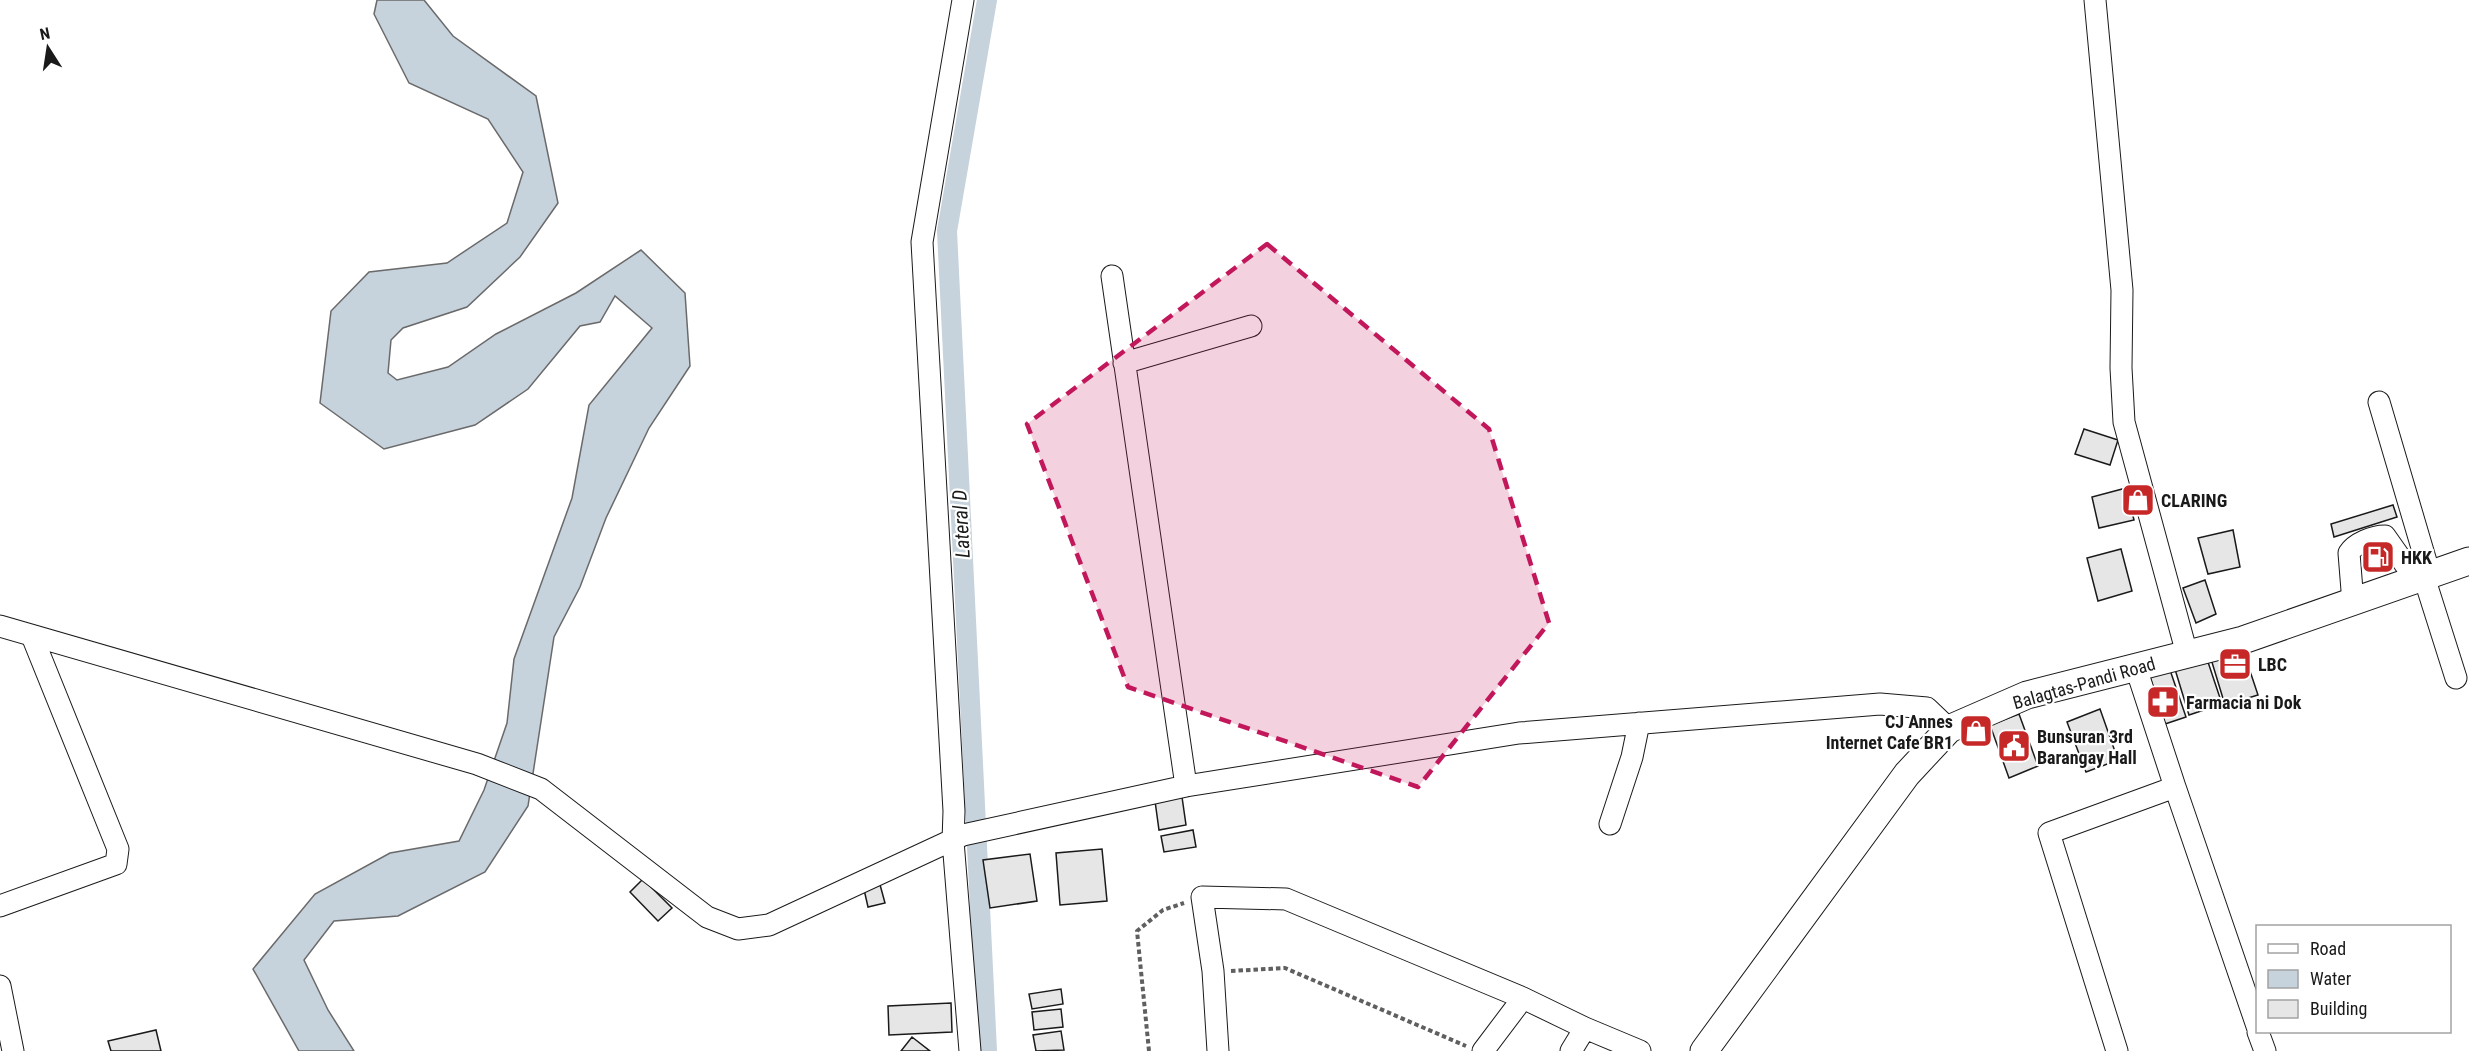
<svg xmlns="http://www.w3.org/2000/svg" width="2469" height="1051" viewBox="0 0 2469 1051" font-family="'Roboto Condensed',sans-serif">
<rect width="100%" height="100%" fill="#fff"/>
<path fill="#c6d2dc" stroke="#6a6a6a" stroke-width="1.5" d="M377,0H424L453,36L536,96L558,203L520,257L467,307L403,328L391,340L388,373L397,380L448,367L496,334L576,293L641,250L685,293L690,366L649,428L606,518L580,587L554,637L528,806L485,872L398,916L334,921L304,960L328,1010L354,1051H299L253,969L315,894L390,853L459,841L484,790L507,723L514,659L572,498L589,405L652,328L615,296L600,322L580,326L528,389L475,425L384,449L320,403L331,311L369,272L447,263L507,223L523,172L488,119L409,83L374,14Z"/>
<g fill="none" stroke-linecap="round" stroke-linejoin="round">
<path stroke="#c6d2dc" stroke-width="20" d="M987,0L947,231L987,1051"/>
</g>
<path fill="#e6e6e6" stroke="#1a1a1a" stroke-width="1.5" d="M2084,429L2118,440L2110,465L2075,454Z
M2126,488L2134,520L2099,528L2092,497Z
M2393,505L2397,517L2334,537L2331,524Z
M2233,530L2240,567L2208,574L2198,538Z
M2385,545L2392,563L2371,570L2365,552Z
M2121,549L2132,591L2098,601L2087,558Z
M2205,580L2216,614L2196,623L2183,588Z
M2243,650L2258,695L2225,705L2211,659Z
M2206,656L2222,704L2189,715L2174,666Z
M2169,667L2186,717L2165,724L2149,674Z
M2100,709L2118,760L2086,772L2067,722Z
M2019,714L2038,766L2009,778L1990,725Z
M1182,797L1186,825L1159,830L1155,801Z
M1193,830L1196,847L1164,852L1161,836Z
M1102,849L1107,901L1060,905L1056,853Z
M1030,854L1037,901L990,908L983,860Z
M643,879L672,908L658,921L630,892Z
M879,881L885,903L868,907L863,885Z
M1061,989L1063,1004L1032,1009L1029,994Z
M951,1003L952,1032L889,1035L888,1006Z
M1061,1009L1063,1027L1034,1030L1032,1012Z
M156,1030L161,1051H111L108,1041Z
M1061,1031L1064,1050L1036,1051L1033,1035Z
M912,1037L930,1051H901Z"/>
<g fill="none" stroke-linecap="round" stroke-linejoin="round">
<defs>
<path id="minor" d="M963,0L922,242L954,811L953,841L970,1051
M2095,0L2122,290L2121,368L2124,422L2187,654
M1112,276L1186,786
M1124,363L1251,326
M2379,402L2430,575
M2424,577L2456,678
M2353,603L2349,553C2355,543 2373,536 2385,536L2416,580
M0,626L477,764L541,789L707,917L738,929L769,925L963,835L1186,786L1519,733L1880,704L1927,708L1949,729
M2136,668L2175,787
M1610,824L1632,757L1639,723
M0,906L116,864L118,849L32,636
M0,986L13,1051
M1585,1028L1640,1051
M2258,1032L2265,1051
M1218,1051L1213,971L1202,897L1286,899L1523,998L1585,1028L1571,1051
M1483,1051L1523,998
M2117,1051L2049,833L2175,787L2258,1029"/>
<path id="major" d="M1704,1051L1907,774L1949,729L2027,695L2243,640L2469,561"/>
</defs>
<use href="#minor" stroke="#1a1a1a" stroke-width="23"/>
<use href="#major" stroke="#1a1a1a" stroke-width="29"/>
<path stroke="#5f5f5f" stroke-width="4" stroke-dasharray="4.5 3" stroke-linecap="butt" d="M1231,971L1285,968L1466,1046
M1149,1051L1137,931L1163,910L1184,903"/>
<use href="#minor" stroke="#fff" stroke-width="21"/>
<use href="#major" stroke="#fff" stroke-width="27"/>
</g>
<path fill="#c2185b" fill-opacity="0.2" stroke="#c2185b" stroke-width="4.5" stroke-dasharray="12 8" stroke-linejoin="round" d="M1267,244L1489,429L1549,623L1418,787L1128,687L1027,424Z"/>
<defs>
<symbol id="shop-square" viewBox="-11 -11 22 22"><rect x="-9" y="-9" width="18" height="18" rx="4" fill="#c62828" stroke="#fff"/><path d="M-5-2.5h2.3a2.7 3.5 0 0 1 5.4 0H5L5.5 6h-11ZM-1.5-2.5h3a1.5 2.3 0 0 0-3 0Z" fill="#fff"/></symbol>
<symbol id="fuel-square" viewBox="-11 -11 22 22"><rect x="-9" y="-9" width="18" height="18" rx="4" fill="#c62828" stroke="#fff"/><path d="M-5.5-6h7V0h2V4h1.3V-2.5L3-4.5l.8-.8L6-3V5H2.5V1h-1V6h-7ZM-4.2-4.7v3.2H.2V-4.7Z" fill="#fff"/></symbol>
<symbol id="office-square" viewBox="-11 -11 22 22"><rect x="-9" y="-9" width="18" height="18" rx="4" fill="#c62828" stroke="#fff"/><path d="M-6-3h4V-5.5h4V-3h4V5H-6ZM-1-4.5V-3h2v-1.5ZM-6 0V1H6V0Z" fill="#fff"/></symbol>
<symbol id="pharmacy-square" viewBox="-11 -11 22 22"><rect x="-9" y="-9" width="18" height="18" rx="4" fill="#c62828" stroke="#fff"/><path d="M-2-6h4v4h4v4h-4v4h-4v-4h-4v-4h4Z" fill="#fff"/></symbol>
<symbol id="civic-square" viewBox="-11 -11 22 22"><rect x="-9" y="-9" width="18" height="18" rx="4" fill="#c62828" stroke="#fff"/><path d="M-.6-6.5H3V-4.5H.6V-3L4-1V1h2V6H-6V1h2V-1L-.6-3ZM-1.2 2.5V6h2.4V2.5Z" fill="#fff"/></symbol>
</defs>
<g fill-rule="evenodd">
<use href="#shop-square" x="2119" y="481" width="38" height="38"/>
<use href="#fuel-square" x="2359" y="538" width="38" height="38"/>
<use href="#office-square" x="2216" y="645" width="38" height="38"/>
<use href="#pharmacy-square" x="2144" y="683" width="38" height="38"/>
<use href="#shop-square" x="1957" y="712" width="38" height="38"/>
<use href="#civic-square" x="1995" y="727" width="38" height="38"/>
</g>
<g text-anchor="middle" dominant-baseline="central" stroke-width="4.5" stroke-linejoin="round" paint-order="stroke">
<g font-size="18" font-weight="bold" fill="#1a1a1a" stroke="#fff" text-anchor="start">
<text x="2161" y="500">CLARING</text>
<text x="2401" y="557">HKK</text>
<text x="2258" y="664">LBC</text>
<text x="2186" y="702">Farmacia ni Dok</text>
<text x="1953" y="721" text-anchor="end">CJ Annes<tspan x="1953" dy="21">Internet Cafe BR1</tspan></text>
<text x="2037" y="736">Bunsuran 3rd<tspan x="2037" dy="21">Barangay Hall</tspan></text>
</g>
<g font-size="18" fill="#1a1a1a" stroke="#fff">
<text transform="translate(2084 683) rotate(-16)">Balagtas-Pandi Road</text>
</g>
<g font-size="20" font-style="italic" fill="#1a1a1a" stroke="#fff">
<text transform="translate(961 524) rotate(-93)">Lateral D</text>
</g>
</g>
<rect x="2256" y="925" width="195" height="108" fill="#ffffff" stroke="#a3a3a3" stroke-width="1.5"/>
<rect x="2268" y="944" width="30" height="9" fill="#ffffff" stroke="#a3a3a3" stroke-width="1.5"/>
<text x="2310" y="955" font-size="18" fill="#1a1a1a">Road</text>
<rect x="2268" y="970" width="30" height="18" fill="#c6d2dc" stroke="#a3a3a3" stroke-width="1.5"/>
<text x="2310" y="985" font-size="18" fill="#1a1a1a">Water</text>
<rect x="2268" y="1000" width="30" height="18" fill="#e6e6e6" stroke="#a3a3a3" stroke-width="1.5"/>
<text x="2310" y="1015" font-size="18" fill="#1a1a1a">Building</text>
<g transform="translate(48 48) rotate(348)" stroke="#ffffff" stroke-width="4.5" paint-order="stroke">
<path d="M0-4.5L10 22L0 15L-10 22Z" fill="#1a1a1a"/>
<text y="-9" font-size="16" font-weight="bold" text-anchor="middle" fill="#1a1a1a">N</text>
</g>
</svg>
